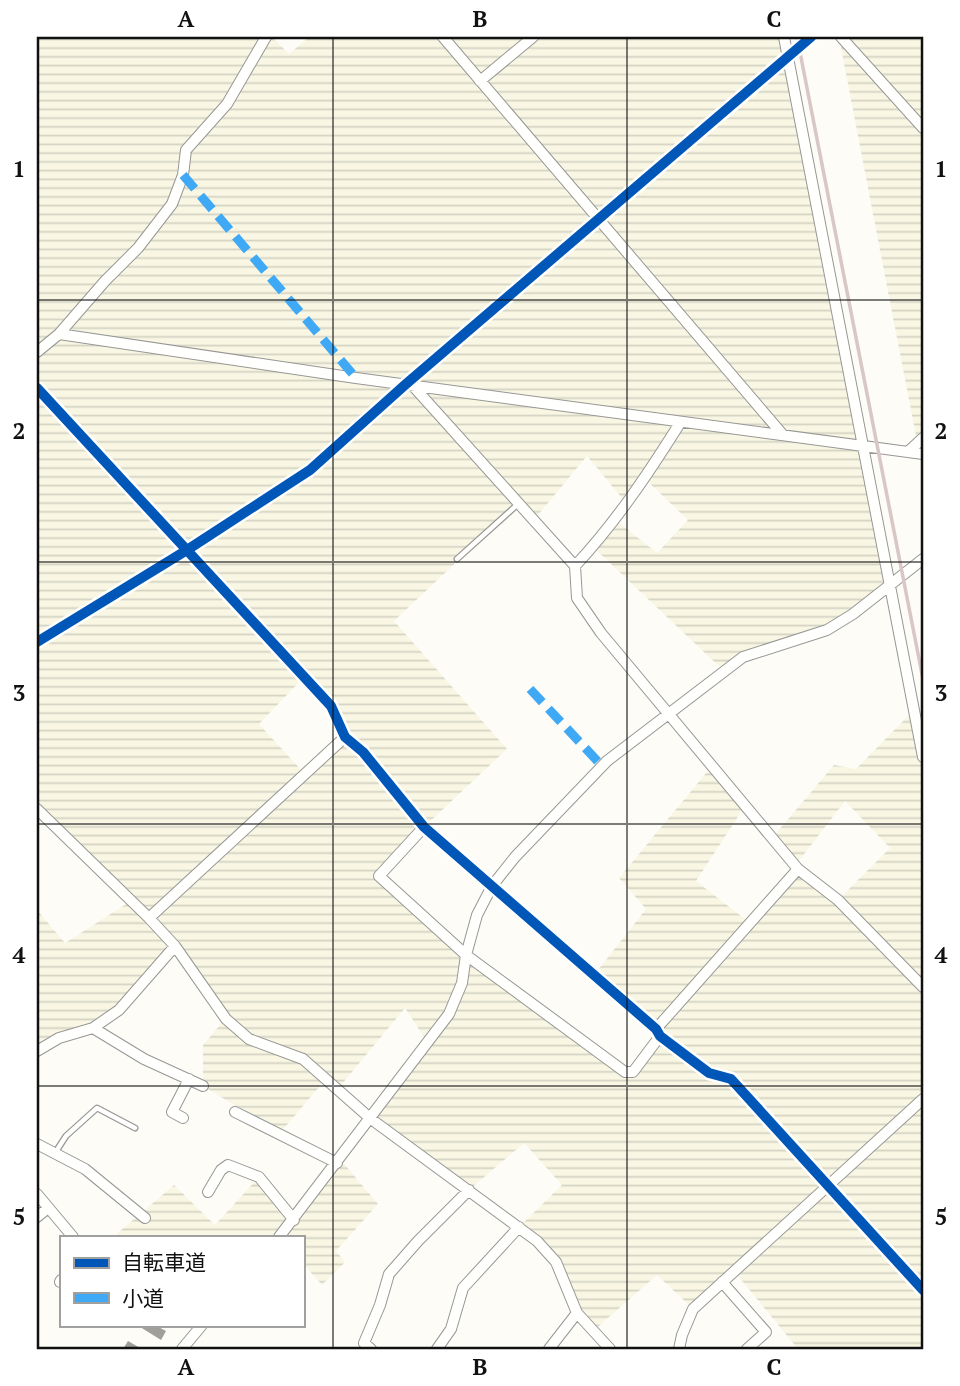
<svg xmlns="http://www.w3.org/2000/svg" width="960" height="1386" viewBox="0 0 960 1386" font-family="'PT Serif','Noto Sans JP',serif">
<defs>
<pattern id="farmland-rules" width="6" height="5" patternUnits="userSpaceOnUse" patternTransform="scale(1.75)"><rect width="6" height="5" fill="#f9f7e4"/><path d="M0 2.5h6" fill="none" stroke="#d4d3c3"/></pattern>
</defs>
<rect width="100%" height="100%" fill="#fdfcf7"/>
<path fill="url(#farmland-rules)" fill-rule="evenodd" d="M37,37H272L289,54L309,37H782L891,586L827,630L755,652L724,671L593,547L616,520L657,553L688,520L645,479L627,504L587,456L533,521L518,504L394,621L507,749L424,827L380,876L466,955L633,1072L655,1032L594,975L646,909L619,878L712,766L745,806L696,881L750,923L701,986L798,869L923,990V1092L846,1167L923,1099V1349H798L734,1271L693,1309L657,1275L593,1331L577,1313L556,1262L519,1227L562,1185L524,1143L469,1190L371,1119L428,1043L405,1008L337,1090L325,1080L280,1133L203,1086V1045L225,1019L175,946L119,1010L37,1051V910L65,943L131,901L45,818L37,825ZM304,677L331,706L345,737L305,774L259,724Z
M839,37H923V472L873,214Z
M914,710L923,757V987L838,900L890,848L845,801L798,862L772,838L834,765L856,769Z
M340,1159L378,1204L336,1251L345,1262L322,1285L305,1266L303,1269V1237H113L174,1185L215,1225L259,1177L292,1217Z"/>
<path fill="#a19f9c" d="M137,1325H155L166,1331L161,1340Z
M128,1341L142,1349H123Z"/>
<g fill="none" stroke-linecap="round" stroke-linejoin="round">
<defs>
<path id="lane" d="M457,559L518,504
M55,1153L66,1136L97,1108L135,1128"/>
<path id="street" d="M443,37L783,435
M784,37L923,757
M841,37L923,128
M480,81L533,37
M59,334L356,378L923,454
M37,352L59,334L105,281L138,248L172,204L183,175L186,150L227,104L266,37
M413,386L575,566
M37,388L331,706L345,737L363,752L424,827L656,1029L660,1036L709,1073L731,1079L923,1290
M680,423C648,474 616,522 575,566L577,598L601,633L798,869L838,900L923,987
M909,451L923,438
M37,642L187,550L310,470L406,384L811,37
M37,809L149,918L175,946L226,1019L249,1039L303,1059L371,1119L537,1241L556,1262L577,1313L610,1349
M424,827L379,876L466,955L625,1072H633L660,1036
M149,918L345,737
M93,1028L144,1059L203,1086
M656,1029L798,869
M37,1051L59,1038L93,1028L119,1010L175,946
M235,1112L337,1163
M183,1118L172,1112L189,1079
M37,1144L85,1169L145,1218
M208,1192L221,1170L228,1165L259,1177L294,1220
M37,1194L73,1237
M37,1217L48,1208
M279,1237L449,1014L462,983L466,955L477,915L492,886L515,857L607,761L743,657L827,630L853,614L923,559
M60,1282L61,1280
M722,1282L766,1332L747,1349
M182,1349L202,1325
M371,1349L364,1343L380,1305L389,1274L418,1241L469,1190
M437,1349L451,1329L463,1288L519,1227
M549,1349L577,1313
M679,1349L682,1335L693,1309L923,1099"/>
</defs>
<use href="#lane" stroke="#979795" stroke-width="7"/>
<use href="#street" stroke="#979795" stroke-width="12"/>
<use href="#lane" stroke="#fffffe" stroke-width="4.5"/>
<use href="#street" stroke="#fffffe" stroke-width="10"/>
<path stroke="#d9c6c7" stroke-width="3.5" d="M797,37L923,679"/>
<path stroke="#3fa9f5" stroke-width="9" stroke-dasharray="18 9" stroke-linecap="butt" d="M183,175L356,378
M530,689L602,766"/>
<defs>
<path id="cycleway" d="M37,388L331,706L345,737L363,752L424,827L656,1029L660,1036L709,1073L731,1079L923,1290
M37,642L187,550L310,470L406,384L811,37"/>
</defs>
<use href="#cycleway" stroke="#fff" stroke-width="15"/>
<use href="#cycleway" stroke="#0057b8" stroke-width="10"/>
</g>
<path fill="none" stroke="#111" stroke-width="2" stroke-opacity="0.55" d="M333,37V1349M627,37V1349M37,300H923M37,562H923M37,824H923M37,1086H923"/>
<rect width="960" height="1386" fill="none" stroke="#ffffff" stroke-width="77"/>
<rect x="60" y="1236" width="245" height="91" fill="#ffffff" stroke="#a0a0a0" stroke-width="2"/>
<rect x="74" y="1258" width="35" height="10" fill="#0057b8" stroke="#a0a0a0" stroke-width="2"/>
<text x="122" y="1270" font-size="21" fill="#111111">自転車道</text>
<rect x="74" y="1293" width="35" height="10" fill="#3fa9f5" stroke="#a0a0a0" stroke-width="2"/>
<text x="122" y="1306" font-size="21" fill="#111111">小道</text>
<rect x="38" y="38" width="884" height="1310" fill="none" stroke="#111" stroke-width="2.5"/>
<g font-size="23" text-anchor="middle" font-weight="bold" fill="#111">
<text x="186" y="27">A</text>
<text x="480" y="27">B</text>
<text x="774" y="27">C</text>
<text x="19" y="177">1</text>
<text x="941" y="177">1</text>
<text x="19" y="439">2</text>
<text x="941" y="439">2</text>
<text x="19" y="701">3</text>
<text x="941" y="701">3</text>
<text x="19" y="963">4</text>
<text x="941" y="963">4</text>
<text x="19" y="1225">5</text>
<text x="941" y="1225">5</text>
<text x="186" y="1375">A</text>
<text x="480" y="1375">B</text>
<text x="774" y="1375">C</text>
</g>
</svg>
